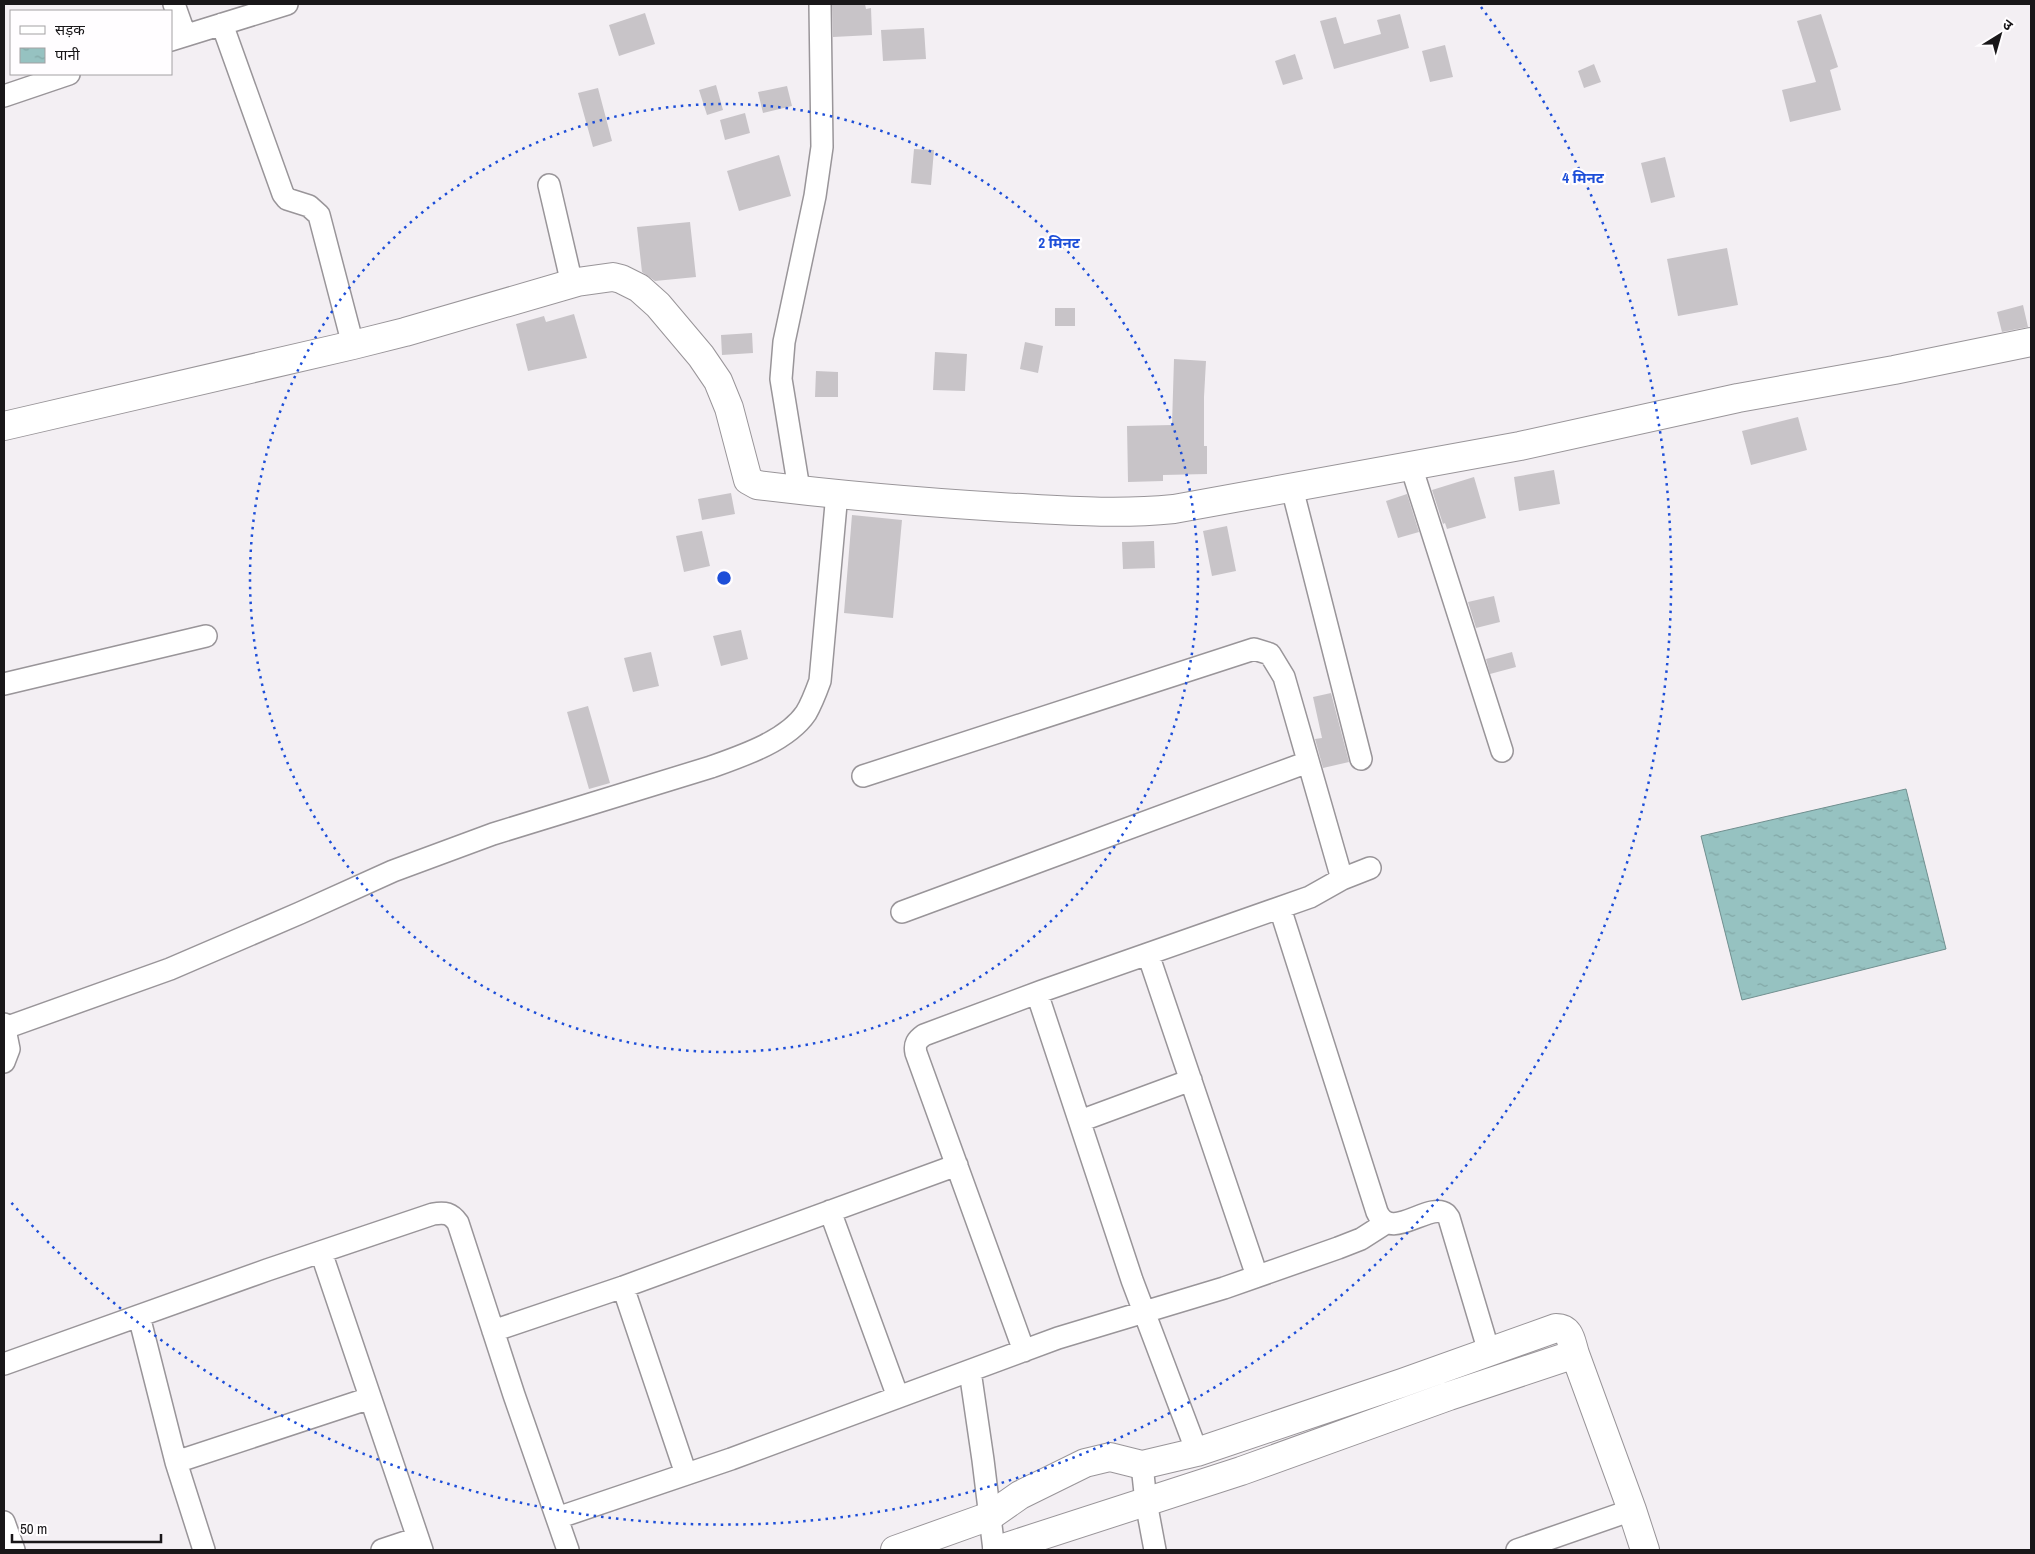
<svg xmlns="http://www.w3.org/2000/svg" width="2035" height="1554" viewBox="0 0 2035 1554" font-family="'Archivo Narrow','Noto Sans Devanagari',sans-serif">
<defs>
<pattern id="water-ripples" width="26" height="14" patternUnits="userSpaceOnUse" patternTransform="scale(1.25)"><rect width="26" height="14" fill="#96c2c1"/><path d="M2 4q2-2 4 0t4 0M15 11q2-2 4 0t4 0" fill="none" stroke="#81a6a5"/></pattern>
</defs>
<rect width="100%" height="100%" fill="#f3eff3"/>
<path fill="url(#water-ripples)" stroke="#708f8f" d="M1906,789L1946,949L1742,1000L1701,836Z"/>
<path fill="#c8c4c8" d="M832,4H865L866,9L871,8L872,35L833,37Z
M645,13L655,44L619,56L609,25Z
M1400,14L1409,48L1334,69L1320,21L1336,17L1344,44L1381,34L1377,20Z
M1821,14L1838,67L1830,70L1841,110L1790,122L1782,90L1816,82L1797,21Z
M924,28L926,59L883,61L881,30Z
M1445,45L1453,77L1430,82L1422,51Z
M1295,54L1303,79L1283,85L1275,61Z
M1594,64L1601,82L1584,88L1578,71Z
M716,85L723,110L707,115L699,90Z
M787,86L792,106L763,113L758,92Z
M598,88L612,141L593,147L578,93Z
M745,113L750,133L725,140L720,120Z
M914,149L934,150L931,185L911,183Z
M779,155L791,196L739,211L727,171Z
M1665,157L1675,197L1651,203L1641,163Z
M690,222L696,277L655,281L642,272L637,227Z
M1727,248L1738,305L1678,316L1667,259Z
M2023,305L2028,327L2002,332L1997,312Z
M1055,308H1075V326H1055Z
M574,314L587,358L528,371L516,324L544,316L546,322Z
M752,333L753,353L722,355L721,335Z
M1025,342L1043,346L1038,373L1020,369Z
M935,352L967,354L965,391L933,390Z
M1174,359L1206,361L1204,397V446H1207V474L1163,475V481L1128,482L1127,426L1172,425Z
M816,371L838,372V397H815Z
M1798,417L1807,450L1751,465L1742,431Z
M1554,470L1560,504L1519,511L1514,477Z
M1474,477L1486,518L1447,529L1445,523L1443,524L1432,490Z
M731,493L735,514L702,520L698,499Z
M1407,494L1419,532L1398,538L1386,501Z
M852,515L902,520L893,618L844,613Z
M1227,526L1236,571L1212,576L1203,531Z
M702,531L710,566L684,572L676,536Z
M1154,541L1155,568L1123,569L1122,542Z
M1494,596L1500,622L1476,628L1468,602Z
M741,630L748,659L721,666L713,636Z
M651,652L659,686L633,692L624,658Z
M1512,652L1516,667L1490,674L1486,659Z
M1331,693L1349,762L1323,768L1315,739L1322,738L1313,697Z
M588,706L610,783L589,789L567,712Z"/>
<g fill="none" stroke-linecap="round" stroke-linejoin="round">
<defs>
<path id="minor" d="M174,4L185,35
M222,24L283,194L287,199L309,206L319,215L353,345
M171,40L287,4
M4,96L69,74
M549,185L572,284
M1411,466L1502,751
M1292,488L1361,759
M799,489L781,379L784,342L815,196L822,147L820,4
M4,684L206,636
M863,776L1254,649L1270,654L1284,677L1342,879
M1280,908L1377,1212C1391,1243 1429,1201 1446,1214L1449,1218L1489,1352
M902,912L1308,762
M1148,954L1257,1276
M1037,993L1132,1280L1197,1452
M4,1024L9,1049L4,1062
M5,1028L170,969L300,913L393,871L493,834L711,767C742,756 787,741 806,713C812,703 816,692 820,681L837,493
M1080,1121L1191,1080
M830,1211L898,1397
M321,1252L422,1550
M623,1287L686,1474
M139,1316L176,1462L204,1550
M493,1331L623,1287L957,1165
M1024,1351L916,1053C914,1044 917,1040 924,1035L1042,991L1310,897L1342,879L1370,868
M4,1364L267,1270L433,1214C445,1212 451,1213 458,1223L514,1395L568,1550
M970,1371L983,1460L994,1550
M176,1462L370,1398
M1142,1465L1146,1502L1155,1550
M557,1518L731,1459L1058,1338L1224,1288L1338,1248L1361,1239L1386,1223
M4,1522L14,1550
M382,1550L418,1538
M1517,1550L1632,1510"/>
<path id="tertiary" d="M4,426L353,345L405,332L577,282L613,277L621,279L639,288L658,305L701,356L718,381L729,408L748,480L757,485C838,495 919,502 1000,507C1059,510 1114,515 1174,509L1520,446L1738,398L1894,370L2031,342
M895,1550L990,1516L1020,1495L1085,1463L1110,1457L1142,1465L1197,1452L1402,1383L1556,1328C1571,1328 1571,1342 1575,1354L1632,1510L1645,1550
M997,1550L1241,1471L1449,1396L1575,1354"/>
</defs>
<use href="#minor" stroke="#999599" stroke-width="24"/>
<use href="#tertiary" stroke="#999599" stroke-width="30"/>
<use href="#minor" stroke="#fff" stroke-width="21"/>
<use href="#tertiary" stroke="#fff" stroke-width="28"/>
</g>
<g fill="none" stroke="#1d4ed8" stroke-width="2.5" stroke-dasharray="2.5 5">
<circle cx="724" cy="578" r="474"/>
<path d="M1481 7A948 948 0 0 1 9 1200"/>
</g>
<circle cx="724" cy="578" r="8" fill="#1d4ed8" stroke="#fffdff" stroke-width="2.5"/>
<g font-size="15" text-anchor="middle" font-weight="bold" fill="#1d4ed8" stroke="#fffdff" stroke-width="4.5" stroke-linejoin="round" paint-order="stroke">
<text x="1583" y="183">4 मिनट</text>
<text x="1059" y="248">2 मिनट</text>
</g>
<rect width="2035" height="1554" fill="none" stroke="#191719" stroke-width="10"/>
<rect x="10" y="10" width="162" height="65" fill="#fffdff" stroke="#a3a1a3"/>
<rect x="20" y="26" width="25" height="8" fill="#ffffff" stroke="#a3a1a3"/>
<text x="55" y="35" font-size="15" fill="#191719">सड़क</text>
<rect x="20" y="48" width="25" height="15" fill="url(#water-ripples)" stroke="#a3a1a3"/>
<text x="55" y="60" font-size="15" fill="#191719">पानी</text>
<g transform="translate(2000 35) rotate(37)" stroke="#fffdff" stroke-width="4" paint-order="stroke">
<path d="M0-4L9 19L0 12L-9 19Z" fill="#191719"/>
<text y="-8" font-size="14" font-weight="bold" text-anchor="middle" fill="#191719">उ</text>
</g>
<path d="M12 1534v8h149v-8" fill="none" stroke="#191719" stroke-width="2.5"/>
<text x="20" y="1534" font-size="15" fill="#191719" stroke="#fffdff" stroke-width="4" paint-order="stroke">50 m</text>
</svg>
